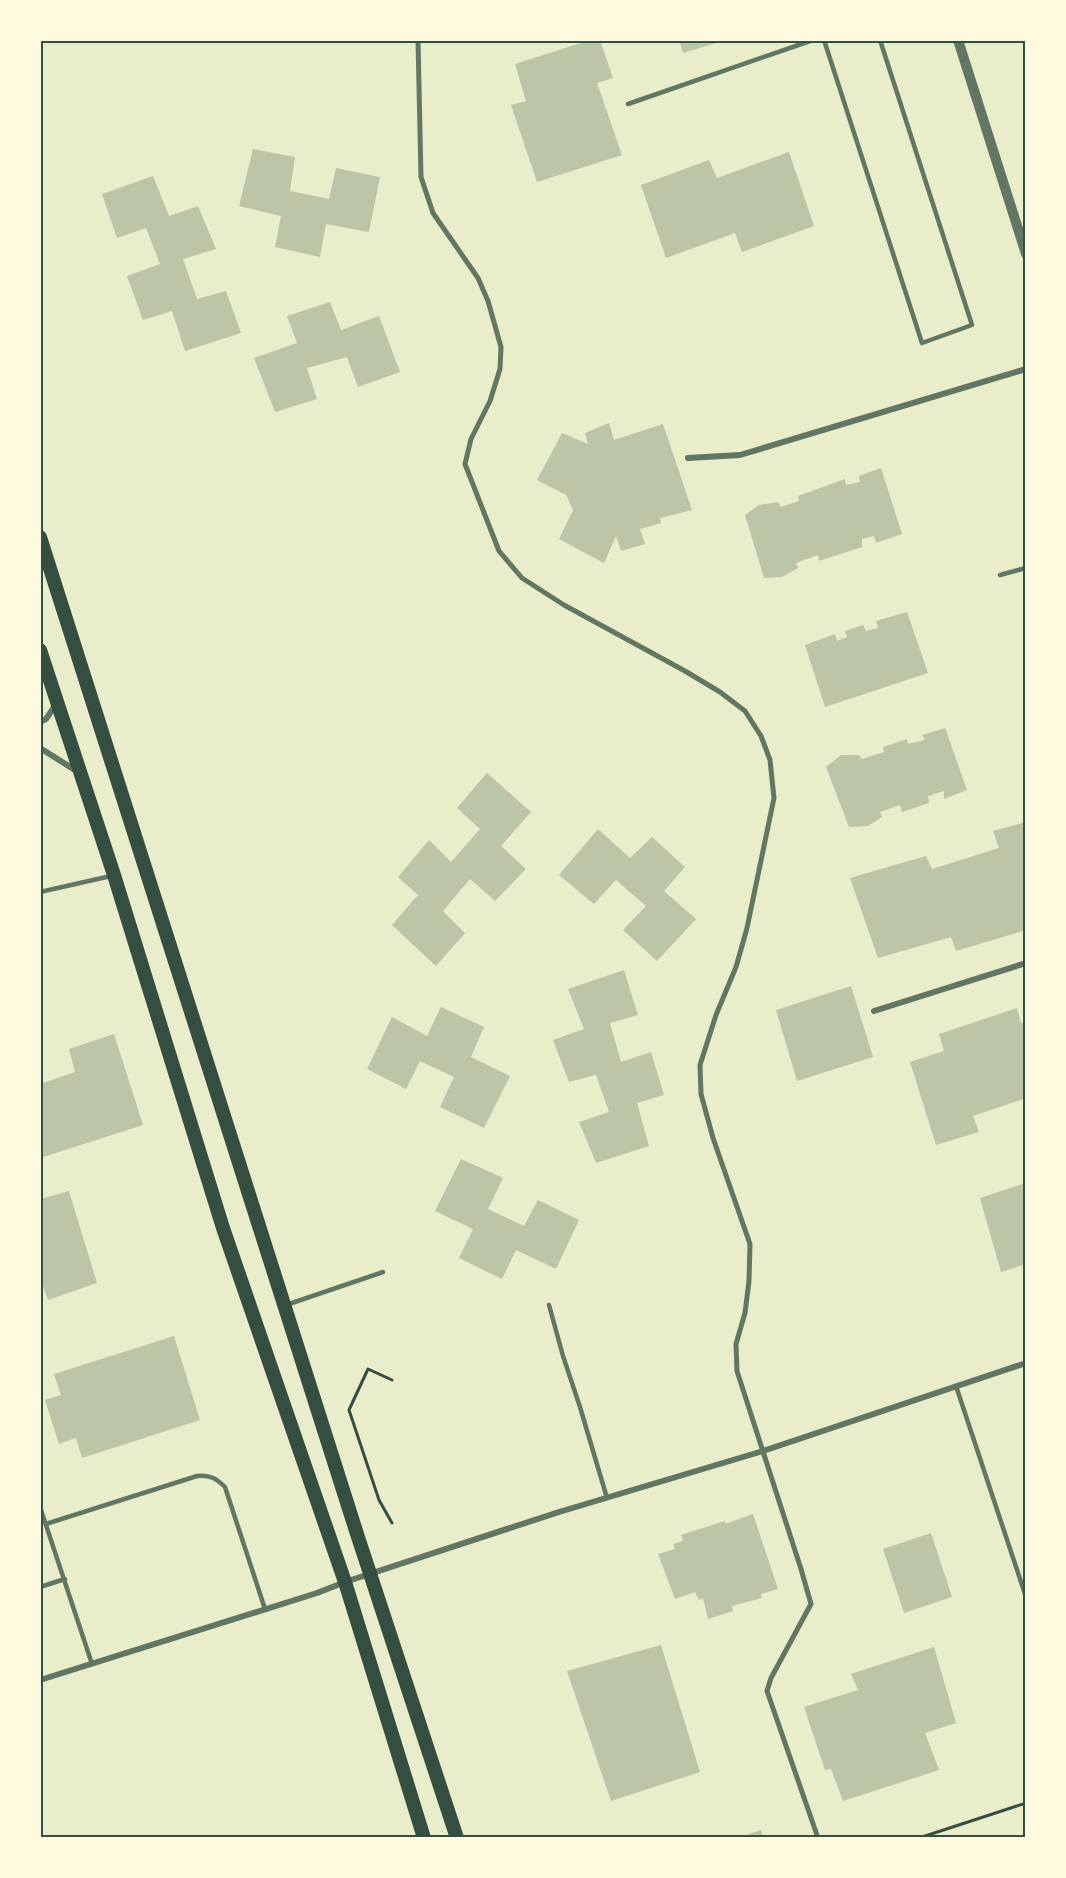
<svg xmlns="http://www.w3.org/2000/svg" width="1066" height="1878" viewBox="0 0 1066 1878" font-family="'PT Serif',serif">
<rect width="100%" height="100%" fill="#e9edc9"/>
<path fill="#bcc5a7" d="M590,40H600L613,78L597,83L622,155L537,182L511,105L526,101L515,64Z
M679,40H723V41L683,53Z
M253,149L295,157L290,191L329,199L336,168L380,177L369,232L326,224L320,257L275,247L281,216L239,206Z
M789,152L814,226L742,252L735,233L666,258L641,185L709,160L717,178Z
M153,176L169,216L198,206L216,249L183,259L197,299L226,291L241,333L185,351L172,311L143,320L127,276L160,264L146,228L117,238L102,194Z
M330,302L341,330L379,316L400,372L358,387L347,357L307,368L317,399L275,412L254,358L297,343L287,316Z
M609,423L614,440L663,424L692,510L660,518L661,523L640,529L645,544L621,551L616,536L604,563L559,539L573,510L566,495L537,480L562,433L588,444L585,433Z
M881,468L902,534L876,543L874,536L862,539V547L819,561L818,555L796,563L798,568L782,577L764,578L745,515L759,505L778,502L781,507L799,501L798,496L845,479L846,485L860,482L859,476Z
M907,612L928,673L825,707L805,645L835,634L837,641L847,637L845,631L863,625L866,631L878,628L876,621Z
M945,728L967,790L944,799V791L928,796L929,803L902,812L900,805L880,812L882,817L868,826L849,827L826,767L841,755H859L862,759L884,752L883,747L907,739L908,744L925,740L922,735Z
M487,773L531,812L501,846L526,869L495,901L470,879L443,911L465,933L436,966L392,925L418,895L398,877L429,840L451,862L480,829L457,808Z
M1026,822V930L956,951L951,937L878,958L850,878L926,856L932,869L999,848L993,831Z
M598,829L630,858L652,837L685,867L664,891L696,919L657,961L623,930L646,906L616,880L594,904L559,875Z
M624,970L638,1015L610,1023L621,1062L651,1052L664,1095L637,1103L649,1146L596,1163L579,1122L609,1112L596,1075L569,1082L553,1040L584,1029L568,989Z
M851,986L873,1057L797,1081L776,1010Z
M441,1007L484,1027L471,1057L510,1076L484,1128L440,1107L454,1077L420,1061L406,1089L367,1069L392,1017L427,1036Z
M1017,1008L1021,1023L1026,1022V1098L973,1116L979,1132L936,1145L910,1062L944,1051L939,1034Z
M114,1034L143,1125L40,1158V1084L75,1072L69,1049Z
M461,1159L503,1178L488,1209L524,1226L538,1200L579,1220L556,1269L516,1250L502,1279L459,1258L473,1229L435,1211Z
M1026,1183V1264L1001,1272L980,1198Z
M69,1191L97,1283L48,1300L40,1278V1199Z
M174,1336L200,1420L82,1458L76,1438L59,1444L45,1400L61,1395L54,1374Z
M753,1514L778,1589L761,1594L762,1598L732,1606L733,1611L708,1619L703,1598L699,1600L695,1592L675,1599L658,1554L675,1549L673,1544L683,1541L681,1535L725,1521V1524Z
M931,1533L952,1597L904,1613L883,1549Z
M661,1645L700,1772L611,1801L567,1671Z
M934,1647L956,1723L925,1733L939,1770L843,1801L831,1769L825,1770L804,1707L858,1690L851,1674Z
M761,1830L763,1838H740V1837Z"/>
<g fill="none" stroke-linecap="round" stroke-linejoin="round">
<path stroke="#344e41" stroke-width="3" d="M392,1380L368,1369L349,1410L379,1500L392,1523
M919,1838L1026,1803"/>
<path stroke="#617663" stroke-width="4.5" d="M824,40L922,343L972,325L880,40
M628,104L813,40
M1000,575L1026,568
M40,892L111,876
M286,1305L383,1272
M549,1305L563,1356L580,1407L607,1498
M956,1386L1026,1597
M40,1507L92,1664
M46,1524L197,1476C210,1475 216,1478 225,1487L265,1609
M40,1587L65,1579"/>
<path stroke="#617663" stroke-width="5" d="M418,40L421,177L433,213L478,278L488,301L501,347L500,369L490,401L471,439L465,464L499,551L522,578L564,605L685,671L720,692L745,711L761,736L770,760L774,798L747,928L736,967L716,1015L700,1065L701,1094L713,1138L750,1244L749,1281L745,1313L736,1344L737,1371L801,1569L811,1604L771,1678L767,1691L818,1838"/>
<path stroke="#617663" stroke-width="6" d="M688,458L740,455L1026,369
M40,722L46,719L57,703
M40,748L78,772
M874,1011L1026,963
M40,1680L317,1593L345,1582L559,1512L763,1451L1026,1363"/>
<path stroke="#617663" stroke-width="10" d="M958,40L1026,254"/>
<path stroke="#344e41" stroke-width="14" d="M40,537L357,1534L457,1838
M40,650L114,875L223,1228L345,1582L424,1838"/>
</g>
<rect width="1066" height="1878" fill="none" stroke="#fefae0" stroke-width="84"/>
<rect x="42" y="42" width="982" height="1794" fill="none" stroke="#344e41" stroke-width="2"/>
</svg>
